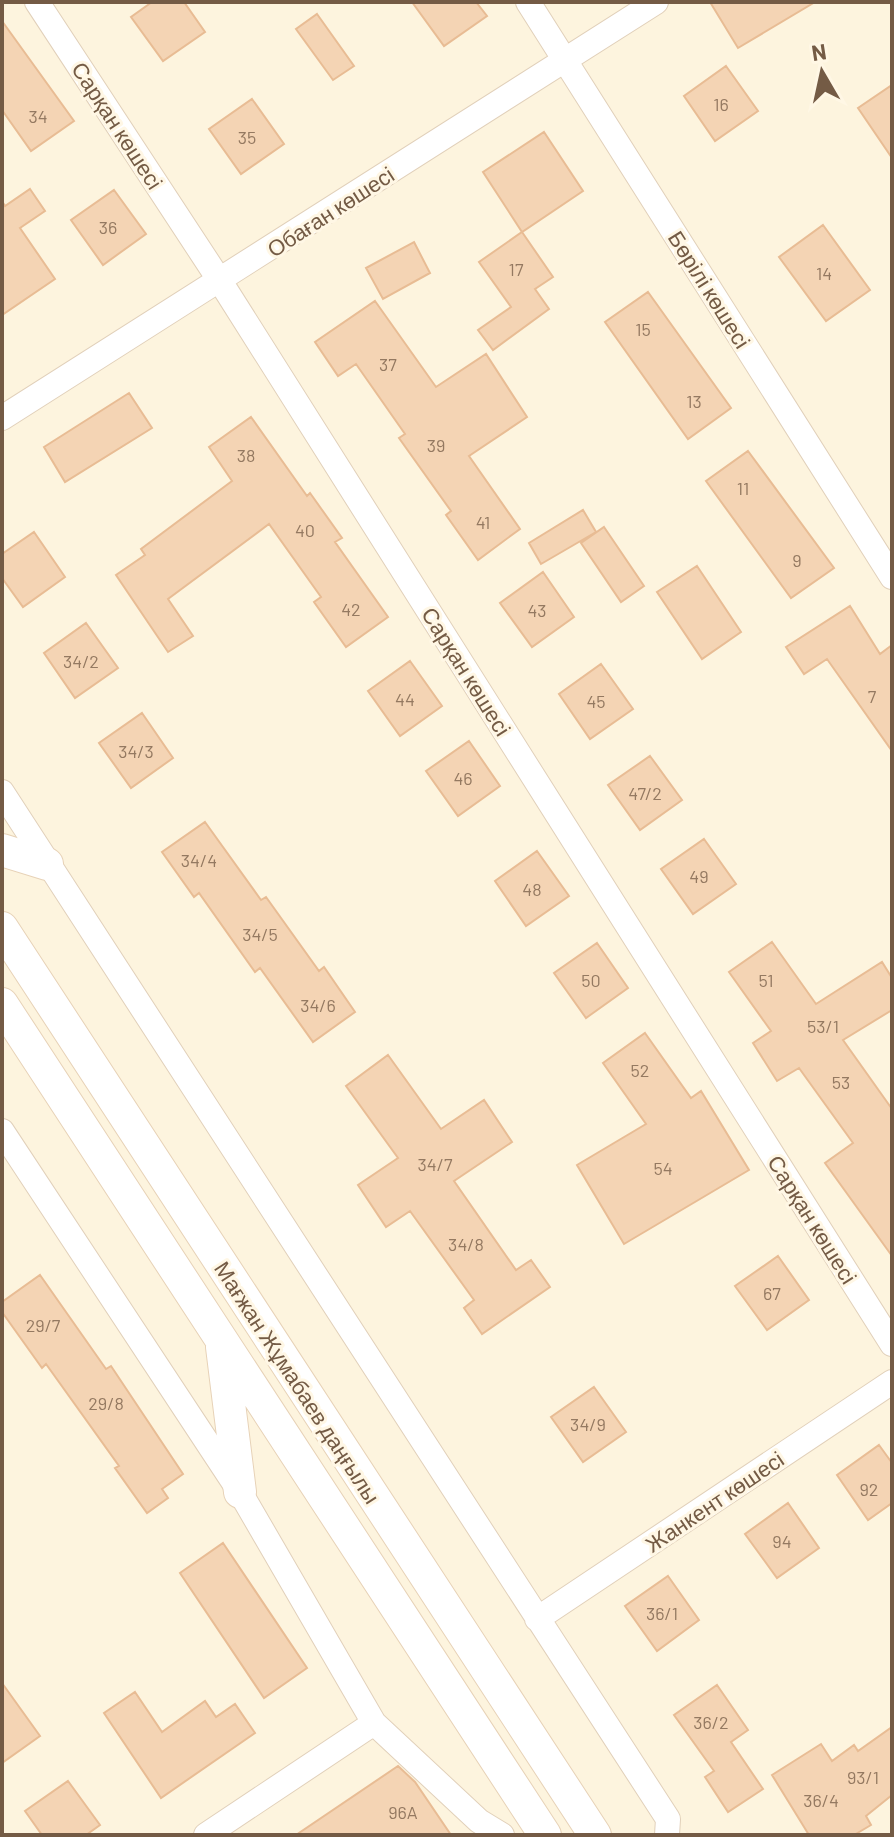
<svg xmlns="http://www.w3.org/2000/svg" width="894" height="1837" viewBox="0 0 894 1837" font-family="Barlow,sans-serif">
<rect width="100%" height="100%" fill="#fdf4de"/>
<path fill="#f4d4b4" stroke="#e8bc94" stroke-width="2" d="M152,2H184L205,32L163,61L131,17Z
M412,2H476L487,16L444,46Z
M710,2H815L738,48Z
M317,14L354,66L333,80L296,29Z
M2,21L74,121L31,151L2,110Z
M726,66L758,111L715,141L684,96Z
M892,85V158L858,108Z
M252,99L284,144L241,174L209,129Z
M544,132L583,191L522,232L483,172Z
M30,189L45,211L20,228L55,279L2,315V201L5,206Z
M114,190L146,234L103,265L71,220Z
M823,225L870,290L826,321L779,257Z
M522,232L553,277L535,289L549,309L493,350L478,330L511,307L479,262Z
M414,242L430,273L383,299L366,268Z
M648,292L731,408L688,439L605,322Z
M375,301L436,387L486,354L527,417L469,456L520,529L478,560L446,515L451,511L399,438L405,434L356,364L338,376L315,342Z
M129,393L152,428L65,482L44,447Z
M251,417L307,496L310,493L342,538L335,542L388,617L346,647L314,602L321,597L269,524L168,599L193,636L168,652L116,575L145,555L141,549L232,481L209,447Z
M748,451L834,568L791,598L706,481Z
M583,510L596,532L541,564L529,543Z
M604,527L644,586L621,602L581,543Z
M34,532L65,577L23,607L2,578V554Z
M697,566L741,632L702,659L657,592Z
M543,572L574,617L532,647L500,603Z
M850,606L880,654L892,645V751L827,659L804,674L786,647Z
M86,623L118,668L75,698L44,653Z
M410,661L442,706L400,736L368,691Z
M601,664L633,709L590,739L559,694Z
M142,713L173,758L131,788L99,743Z
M469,741L500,786L458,816L426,771Z
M650,756L682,800L640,830L608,785Z
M205,822L261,900L266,897L319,971L324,967L355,1012L313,1042L260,968L255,972L199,893L194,897L162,852Z
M704,839L736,884L693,914L661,869Z
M537,851L569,896L526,926L495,881Z
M772,942L816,1004L882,962L892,978V1010L843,1040L892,1109V1256L825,1163L853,1143L799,1068L777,1081L753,1043L771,1031L729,972Z
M597,943L628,988L586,1018L554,973Z
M645,1033L691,1098L701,1091L749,1170L624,1244L577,1165L646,1124L603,1063Z
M388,1055L441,1129L484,1100L512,1142L454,1181L516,1270L531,1260L550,1287L482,1334L464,1308L474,1300L410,1211L386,1227L358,1185L398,1158L346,1086Z
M778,1256L809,1300L767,1330L735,1286Z
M40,1275L106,1369L111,1366L183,1474L162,1489L168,1498L147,1513L115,1468L119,1466L46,1364L42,1368L2,1312V1302Z
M594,1387L626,1432L583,1462L551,1417Z
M879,1445L892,1463V1503L868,1520L837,1475Z
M788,1503L819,1548L777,1578L745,1534Z
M223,1543L307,1668L264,1698L180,1573Z
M668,1576L699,1620L657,1651L625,1606Z
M2,1683L40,1736L2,1763Z
M717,1685L748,1730L731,1742L763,1789L728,1812L705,1777L714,1771L674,1715Z
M135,1692L162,1732L205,1701L216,1717L235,1704L255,1733L161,1798L104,1713Z
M892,1727V1795L866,1816L871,1825L854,1835H809L772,1775L821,1744L832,1761L854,1745L858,1751Z
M398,1766L415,1782L451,1835H296Z
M68,1781L100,1825L86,1835H42L25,1811Z"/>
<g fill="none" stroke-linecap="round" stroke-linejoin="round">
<defs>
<path id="street" d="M37,2L220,281L892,1344
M528,2L892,577
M2,418L656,2
M2,792L668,1819L667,1835
M2,1131L240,1492L374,1723L479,1821L502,1835
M537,1619L892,1382
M206,1835L374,1723"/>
<path id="secondary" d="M2,850L47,864
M2,928L595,1835
M2,1004L545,1835
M222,1347L240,1492"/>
</defs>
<use href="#street" stroke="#e1d0ba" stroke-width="26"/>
<use href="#secondary" stroke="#e7d2b7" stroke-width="34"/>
<use href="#street" stroke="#fff" stroke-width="24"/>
<use href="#secondary" stroke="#fff" stroke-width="32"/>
</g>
<g text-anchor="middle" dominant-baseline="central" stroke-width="6" stroke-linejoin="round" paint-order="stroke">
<g font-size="18" fill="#947961">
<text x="721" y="104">16</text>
<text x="38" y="116">34</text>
<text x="247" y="137">35</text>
<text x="108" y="227">36</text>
<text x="516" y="269">17</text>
<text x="824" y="273">14</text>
<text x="643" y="329">15</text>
<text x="388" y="364">37</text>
<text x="694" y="401">13</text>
<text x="436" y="445">39</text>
<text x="246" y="455">38</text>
<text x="743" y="488">11</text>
<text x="483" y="522">41</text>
<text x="305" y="530">40</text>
<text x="797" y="560">9</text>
<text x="351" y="609">42</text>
<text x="537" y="610">43</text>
<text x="81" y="661">34/2</text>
<text x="872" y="696">7</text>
<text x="405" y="699">44</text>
<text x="596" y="701">45</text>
<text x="136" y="751">34/3</text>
<text x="463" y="778">46</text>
<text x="645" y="793">47/2</text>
<text x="199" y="860">34/4</text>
<text x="699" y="876">49</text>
<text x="532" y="889">48</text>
<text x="260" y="934">34/5</text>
<text x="591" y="980">50</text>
<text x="766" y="980">51</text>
<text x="318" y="1005">34/6</text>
<text x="823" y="1026">53/1</text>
<text x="640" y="1070">52</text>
<text x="841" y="1082">53</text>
<text x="435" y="1164">34/7</text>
<text x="663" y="1168">54</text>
<text x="466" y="1244">34/8</text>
<text x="772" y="1293">67</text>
<text x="43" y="1325">29/7</text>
<text x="106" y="1403">29/8</text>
<text x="588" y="1424">34/9</text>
<text x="869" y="1489">92</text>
<text x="782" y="1541">94</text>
<text x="662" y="1613">36/1</text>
<text x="711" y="1722">36/2</text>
<text x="863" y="1777">93/1</text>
<text x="821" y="1800">36/4</text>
<text x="403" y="1812">96A</text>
</g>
<g font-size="22" fill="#745b45" stroke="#fff7e5">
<text transform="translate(118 125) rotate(57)">Сарқан көшесі</text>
<text transform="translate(330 211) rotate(-33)">Обаған көшесі</text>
<text transform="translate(710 289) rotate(58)">Бөрілі көшесі</text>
<text transform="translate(467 671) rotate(58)">Сарқан көшесі</text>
<text transform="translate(813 1219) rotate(58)">Сарқан көшесі</text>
<text transform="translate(298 1382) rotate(57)">Мағжан Жұмабаев даңғылы</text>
<text transform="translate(714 1501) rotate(-34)">Жанкент көшесі</text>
</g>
</g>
<rect width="894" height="1837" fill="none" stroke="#745b45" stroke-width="8"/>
<g transform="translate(822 72) rotate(351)" stroke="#fff7e5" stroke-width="6" paint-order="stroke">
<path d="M0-6L14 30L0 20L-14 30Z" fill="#745b45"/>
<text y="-12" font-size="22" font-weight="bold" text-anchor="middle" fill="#745b45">N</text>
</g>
</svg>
